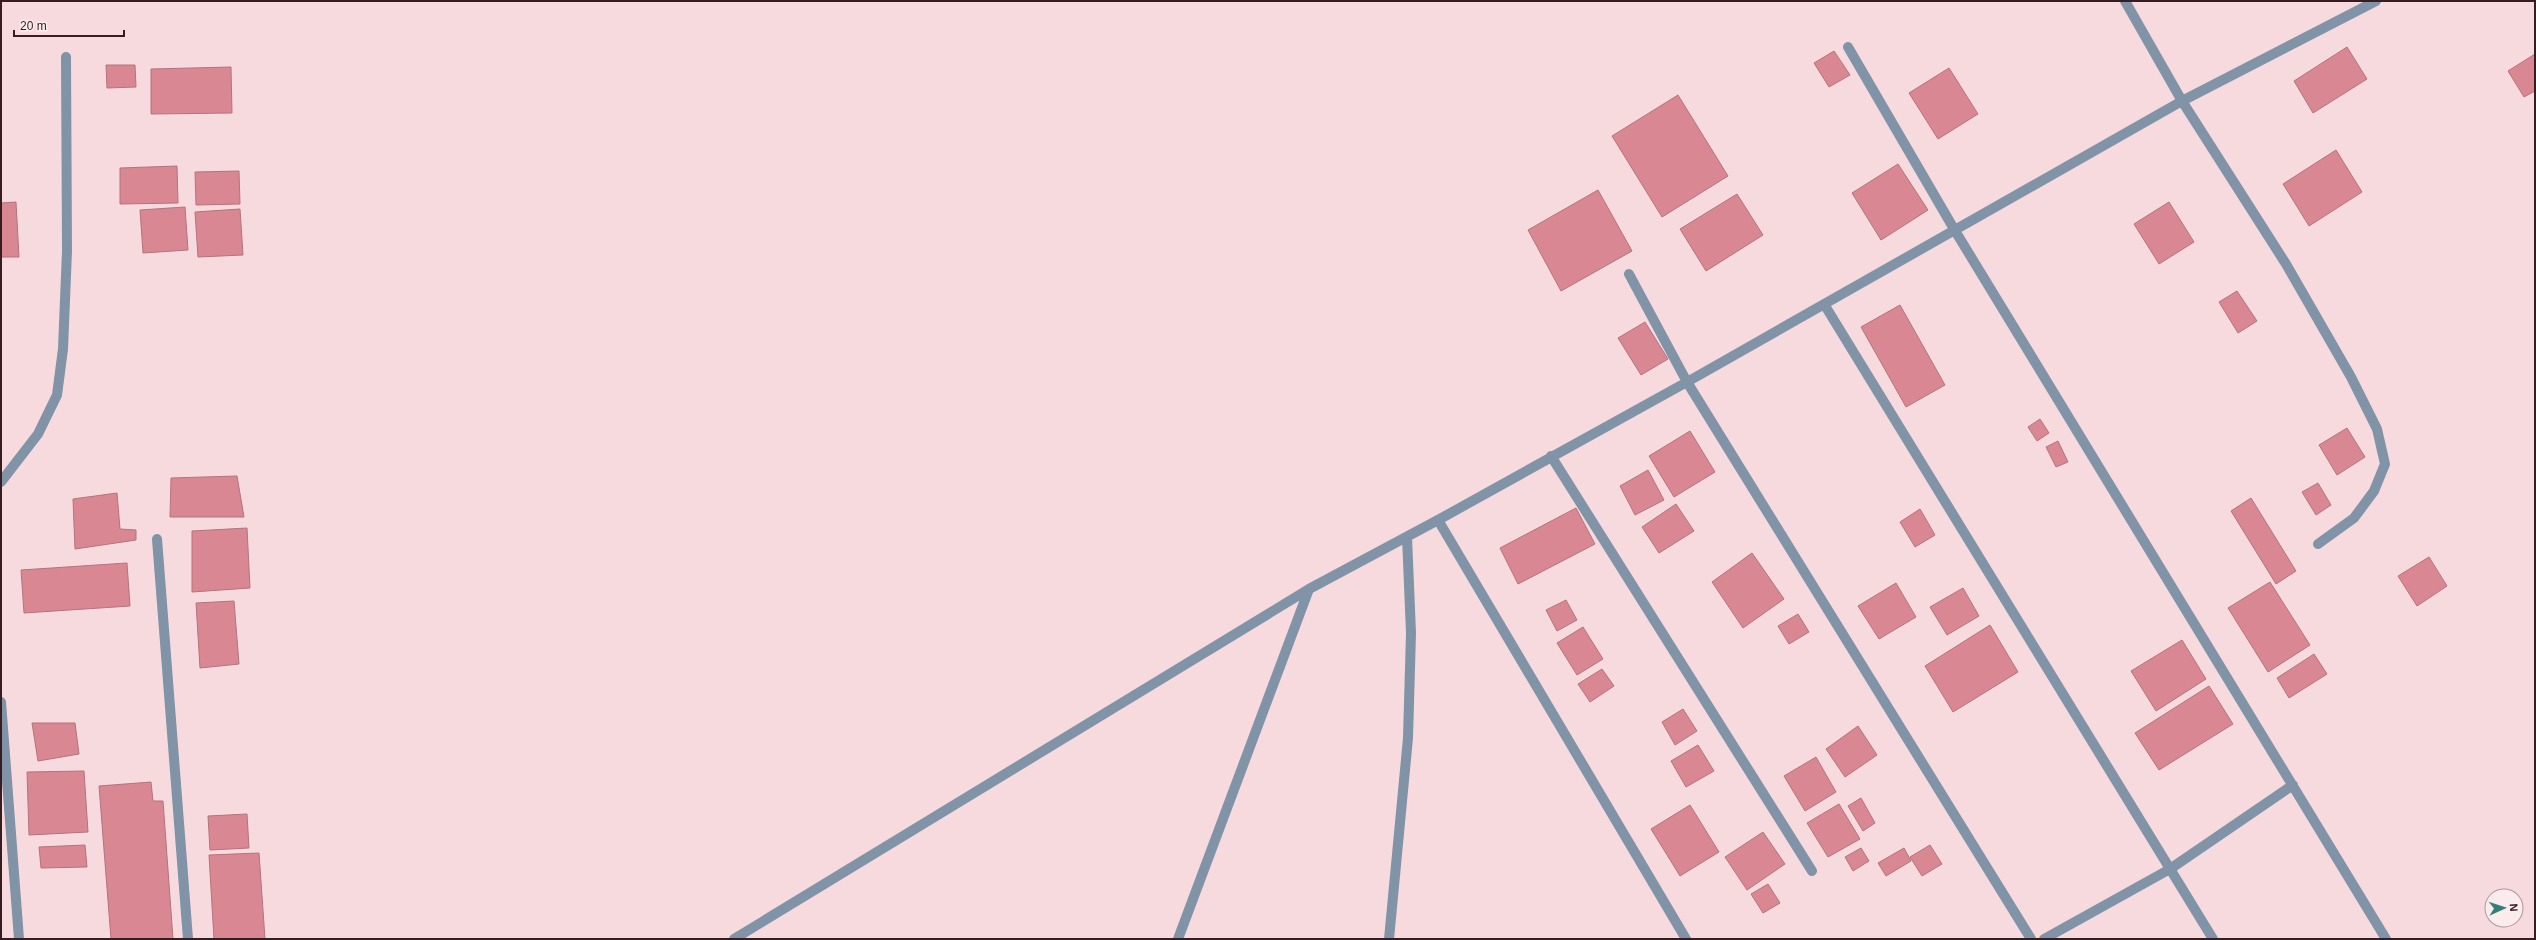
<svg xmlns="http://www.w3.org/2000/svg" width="2536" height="940" viewBox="0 0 2536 940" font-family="Helvetica,sans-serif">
<rect width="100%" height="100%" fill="#f7dadd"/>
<path fill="#da8794" stroke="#b4737d" d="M2347,47L2367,79L2313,113L2294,81Z
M1834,51L1850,75L1829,87L1814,63Z
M2535,54V91L2524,97L2508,71Z
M106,65H135L136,87L107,88Z
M231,67L232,113L151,114V69Z
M1949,68L1978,114L1938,139L1909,93Z
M1678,95L1728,176L1662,217L1612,136Z
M2336,150L2362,192L2309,226L2283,184Z
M1898,164L1928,210L1881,240L1852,193Z
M177,166L178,203L120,204V168Z
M239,171L240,204L196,205L195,172Z
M1598,190L1632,251L1561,291L1528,230Z
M1737,194L1763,235L1706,271L1680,229Z
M16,202L19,257H1V203Z
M2169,202L2194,242L2159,264L2134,224Z
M185,207L188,250L143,253L140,210Z
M240,209L243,255L198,257L195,212Z
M2237,291L2257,321L2238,333L2219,302Z
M1900,305L1945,385L1906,407L1861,327Z
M1645,322L1668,359L1641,375L1618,338Z
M2040,419L2049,433L2037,441L2028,427Z
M2347,428L2365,457L2337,475L2319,445Z
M1690,431L1715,472L1674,497L1649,456Z
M2058,441L2068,462L2056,467L2046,447Z
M1648,470L1664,500L1635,515L1620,486Z
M237,476L244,517H170L171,478Z
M2318,483L2331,505L2316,515L2302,492Z
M117,493L120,529L136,530V540L75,549L73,499Z
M2251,498L2296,571L2276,584L2231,511Z
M1676,504L1694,531L1659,553L1642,527Z
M1576,508L1595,544L1518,584L1500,548Z
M1920,509L1935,535L1915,547L1900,522Z
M247,528L250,588L192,592V531Z
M1752,553L1784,599L1743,628L1712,582Z
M2429,557L2447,586L2417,606L2398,576Z
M127,563L130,606L24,613L21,570Z
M2270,582L2310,645L2268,672L2228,608Z
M1896,583L1916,617L1879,639L1858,606Z
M1963,588L1979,616L1947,635L1930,607Z
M1566,600L1577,620L1557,631L1546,610Z
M234,601L239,664L200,668L196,603Z
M1798,614L1809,632L1789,644L1778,626Z
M1990,625L2018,672L1953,712L1925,666Z
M1583,627L1603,659L1577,675L1557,643Z
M2182,640L2206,679L2156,711L2131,671Z
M2314,654L2327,674L2289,698L2277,678Z
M1602,669L1614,686L1590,702L1578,684Z
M2209,686L2233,724L2159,770L2135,733Z
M1683,709L1697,731L1675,745L1662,722Z
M32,723H75L79,754L38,761Z
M1858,726L1877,755L1845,777L1826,749Z
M1698,745L1714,771L1686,787L1671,761Z
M1816,757L1836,792L1805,811L1784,776Z
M84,771L88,832L29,835L27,772Z
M151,782L153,801H163L173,939H111L99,786Z
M1861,798L1875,823L1863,831L1848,806Z
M1839,804L1860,839L1828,857L1807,823Z
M1690,805L1719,852L1680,876L1651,829Z
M247,814L249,848L210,850L208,816Z
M1763,832L1785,864L1747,890L1725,857Z
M85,845L87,867L41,868L39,847Z
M1930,845L1942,864L1922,876L1910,857Z
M1861,848L1869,861L1853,871L1845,857Z
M1904,848L1911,861L1886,876L1878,863Z
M259,853L265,939H214L209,855Z
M1768,884L1780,903L1763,913L1751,894Z"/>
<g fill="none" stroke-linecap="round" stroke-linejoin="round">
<path stroke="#8093a7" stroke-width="10" d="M2125,1L2182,101L2286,264L2351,377L2377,429L2385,464L2374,491L2354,518L2318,544
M1848,47L1954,229L2386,939
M1629,274L1687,382L2031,939
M1824,304L2213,939
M1551,456L1812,871
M1,482L38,434L57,395L63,349L67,251L66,57
M1438,520L1686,939
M157,539L188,939
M1,702L19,939
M734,939L1309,589L1438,520L1687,382L2182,101L2376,1
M1178,939L1309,589
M1389,939L1408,738L1411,633L1407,537
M2044,939L2170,869L2293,785"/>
</g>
<rect width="2536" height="940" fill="none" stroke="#361d21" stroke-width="4"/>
<g transform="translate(2504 908) rotate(87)"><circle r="19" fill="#faebed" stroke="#ac999b"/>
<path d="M0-3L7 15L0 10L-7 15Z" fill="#357e79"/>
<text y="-6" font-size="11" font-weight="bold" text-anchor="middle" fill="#361d21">N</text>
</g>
<path d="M14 30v6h110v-6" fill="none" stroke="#361d21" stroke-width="2"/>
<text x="20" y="30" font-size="12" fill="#361d21" stroke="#faebed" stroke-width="3" paint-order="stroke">20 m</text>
</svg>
